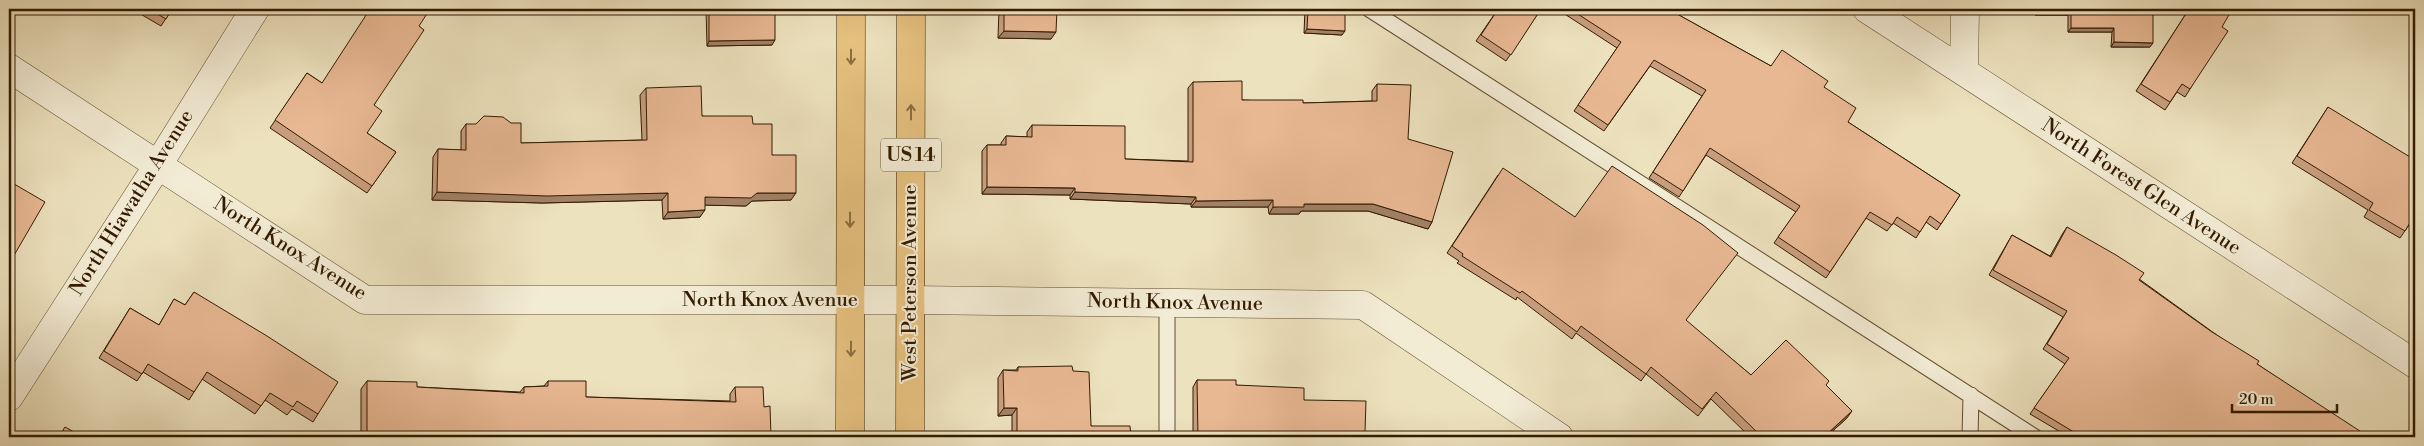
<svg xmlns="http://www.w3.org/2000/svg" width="2424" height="446" viewBox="0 0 2424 446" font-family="'Libre Bodoni',serif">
<rect width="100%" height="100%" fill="#ede2be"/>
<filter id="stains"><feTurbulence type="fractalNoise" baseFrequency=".004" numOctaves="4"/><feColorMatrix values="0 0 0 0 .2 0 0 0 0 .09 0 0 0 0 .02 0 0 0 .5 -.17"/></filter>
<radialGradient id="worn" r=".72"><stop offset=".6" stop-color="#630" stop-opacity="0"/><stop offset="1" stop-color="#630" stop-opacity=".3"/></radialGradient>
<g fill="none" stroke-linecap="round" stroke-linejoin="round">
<defs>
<path id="service" d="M1369,9L2035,437
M1167,303V437
M1970,437L1971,395"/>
<path id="minor" d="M1867,9L2415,364
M9,68L365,300H910L1363,305L1559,437
M1964,71L1965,9
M9,397L158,165L255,9"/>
<path id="primary" d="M850,437L851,9
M910,437L911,9"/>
</defs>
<use href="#service" stroke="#624d30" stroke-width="17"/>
<use href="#minor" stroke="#624d30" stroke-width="29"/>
<use href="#primary" stroke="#331b00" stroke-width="29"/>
<use href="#service" stroke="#f3ecd5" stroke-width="15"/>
<use href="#minor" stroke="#f3ecd5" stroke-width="28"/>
<use href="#primary" stroke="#e6c17f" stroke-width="28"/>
</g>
<path fill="#c89e7e" stroke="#331b00" d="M132,9H172L161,26Z
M706,9H775L772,45L707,46Z
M999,9H1057L1051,39L998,38Z
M1305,9H1345L1342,35L1304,33Z
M1498,9H1541L1506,61L1476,41Z
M1557,9H1668L1771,66L1824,87L1848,122L1960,195L1937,230L1926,222L1916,238L1893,223L1887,231L1866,218L1826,278L1774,243L1796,212L1706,155L1679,197L1649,178L1702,96L1650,66L1604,131L1574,111L1617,48Z
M2035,9H2153L2150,47H2111L2112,32H2068V15H2035Z
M2189,9L2222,27L2190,89L2185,97L2177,92L2165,110L2136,91Z
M419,26L374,105L367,133L396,152L367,193L270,128L307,73L322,83Z
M1193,82L1242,100L1303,103L1372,101V91L1377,84L1408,139L1432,222L1428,229L1368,211H1301L1299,214H1269L1268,207H1191V204L1070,199V195L982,194V151L987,145H1001V143L1006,136L1027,137V132L1032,125L1125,159L1188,161V88Z
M646,88L702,116L753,124L772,155L791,200L752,201L746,206L705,205L700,217L663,219L662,200L542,203L432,200L433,157L438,149L461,150V131L466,124L521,143L642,140L640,95Z
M2328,107L2415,222L2409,225L2400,238L2364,217L2368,210L2292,163Z
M1498,175L1686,321L1751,375L1826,385L1847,418L1827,436L1828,437H1750L1711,399L1698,416L1646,374L1641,381L1576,333L1572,339L1517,297L1516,300L1457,263L1459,261L1447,253Z
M2067,227L2257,364L2365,437H2069L2030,414L2065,364L2043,349L2063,317L1989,275L2012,235L2050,256L2063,233Z
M194,292L318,414L313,422L292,409L287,415L265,400L255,414L202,379L189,400L143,372L137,381L99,358L130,308L159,325L174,299L185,305Z
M1018,367L1073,371L1091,426L1131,437H1012V415L998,416V378L1003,370H1016Z
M1197,380L1236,385L1304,400L1365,432L1417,437H1193V387Z
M367,381L417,387L520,392L524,387L544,386L548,381L586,397L730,401V394L735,387L764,407L771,437H361V389Z"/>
<path fill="#a28167" stroke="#331b00" d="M2038,11H2071L2068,15H2035Z
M2071,28H2114L2112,32H2068Z
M1307,29L1345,31L1342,35L1304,33Z
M1004,31L1056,32L1051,39L998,38Z
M775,40L772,45L707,46L709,41Z
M2114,42L2153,43L2150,47H2111Z
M987,187L1075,188L1070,195L982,194Z
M437,192L668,193L662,200L542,203L432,200Z
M1075,192L1196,197L1191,204L1070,199Z
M757,193H796L791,200L752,201L746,206L700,205L705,197Z
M1273,200L1268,207H1191L1196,201Z
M1304,204H1373L1432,222L1428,229L1368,211H1301L1299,214H1269L1273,207Z
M705,210L700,217L663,219L668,212Z
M2415,217V222L2408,225L2413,218Z
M1004,408H1017L1012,415L998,416Z
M1852,411L1847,418L1826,437V435Z
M416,436L452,437H415Z"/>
<path fill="#e8b893" stroke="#331b00" d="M149,9H172L166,19Z
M370,9H430L419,26L424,30L374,105L382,111L367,133L396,152L372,186L275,120L307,73L322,83Z
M709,9H775V40L709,41Z
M1004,9H1057L1056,32L1004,31Z
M1308,9H1345V31L1307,29Z
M1498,9H1541L1511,55L1481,35Z
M1570,9H1668L1771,66L1782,50L1828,81L1824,87L1856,108L1848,122L1960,195L1941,224L1930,216L1920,232L1897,217L1892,225L1870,212L1830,272L1778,237L1800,206L1710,148L1683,191L1653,172L1706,90L1654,60L1608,125L1578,105L1621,42Z
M2038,9H2153V43L2114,42V28H2071V11H2038Z
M2189,9H2223L2230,13L2222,27L2228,31L2190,89L2182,84L2170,102L2141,84Z
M1242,81V100H1303V103L1377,101V84L1411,85L1408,139L1453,152L1432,222L1373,204H1304V207H1273V200L1196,201V197L1075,192V188L987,187V145H1006V136L1032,137V125L1125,126V159L1193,162V82Z
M701,86L702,116H752L753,124H772V155H796V193H757L751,198L705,197V210L668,212V193L547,196L437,192L438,149L466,150V124H476L484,116L503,117L511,123H521V143L647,140L646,88Z
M2328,107L2415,160V217L2413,218L2405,231L2369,210L2373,203L2297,156Z
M1612,166L1703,225L1738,253L1686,320L1751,375L1786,340L1829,381L1826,385L1852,411L1826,435L1828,437H1762L1716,392L1702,409L1651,367L1646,374L1581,326L1577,332L1522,291L1520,293L1462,256L1463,254L1452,246L1503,168L1575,217Z
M9,181L45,202L9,264Z
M2067,227L2116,255L2144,273L2139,280L2212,332L2259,361L2257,364L2366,435L2365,437H2082L2034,408L2069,358L2047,344L2067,311L1993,270L2012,235L2051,257Z
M194,292L267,336L338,382L318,414L297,401L293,407L270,393L261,406L207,372L194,392L148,364L142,374L104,351L130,308L159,325L174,299L185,305Z
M1072,366L1073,371L1089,372L1091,426H1130L1131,437H1017V408H1004L1003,370L1018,371V367Z
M1197,380H1236V385L1304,388V400L1366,401L1365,432L1417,433V437H1198Z
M367,381L417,382V387L524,393V387L548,386V381H586V397L736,402L735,387H763L764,407L770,406L771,437H452L416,436V437H367Z
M65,427L83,437H59Z"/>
<defs><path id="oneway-shaft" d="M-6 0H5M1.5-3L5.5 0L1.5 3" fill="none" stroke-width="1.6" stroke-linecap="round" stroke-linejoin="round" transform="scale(1.25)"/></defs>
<g stroke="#8c6e40">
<use href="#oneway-shaft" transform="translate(851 57) rotate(90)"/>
<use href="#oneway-shaft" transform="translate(911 112) rotate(-90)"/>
<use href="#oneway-shaft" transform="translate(850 220) rotate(90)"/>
<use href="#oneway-shaft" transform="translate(851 349) rotate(90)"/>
</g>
<g text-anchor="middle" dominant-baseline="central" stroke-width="4" stroke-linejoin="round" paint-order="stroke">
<rect fill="#f3ecd5" stroke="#6d5a40" stroke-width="1" x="881" y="138.5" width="60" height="33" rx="4"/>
<g font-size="19" font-weight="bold" fill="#331b00">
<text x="911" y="155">US 14</text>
</g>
<g font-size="20" fill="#331b00" stroke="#f3ecd5">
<text transform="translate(2141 187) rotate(33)">North Forest Glen Avenue</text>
<text transform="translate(132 203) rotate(-58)">North Hiawatha Avenue</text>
<text transform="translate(290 249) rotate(32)">North Knox Avenue</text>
<text transform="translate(910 283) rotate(-90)">West Peterson Avenue</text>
<text x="770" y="300">North Knox Avenue</text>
<text transform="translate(1175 303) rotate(1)">North Knox Avenue</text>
</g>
</g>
<rect width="2424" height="446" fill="none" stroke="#ede2be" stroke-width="30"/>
<rect x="10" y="10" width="2404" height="426" fill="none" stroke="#331b00" stroke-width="2.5"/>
<rect x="15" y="15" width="2394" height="416" fill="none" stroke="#331b00"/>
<path d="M2232 404v8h105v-8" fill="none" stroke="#331b00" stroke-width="2.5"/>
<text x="2239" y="404" font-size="15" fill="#331b00" stroke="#f3ecd5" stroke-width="4" paint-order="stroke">20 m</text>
<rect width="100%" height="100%" filter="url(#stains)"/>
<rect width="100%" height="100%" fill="url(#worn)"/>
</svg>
